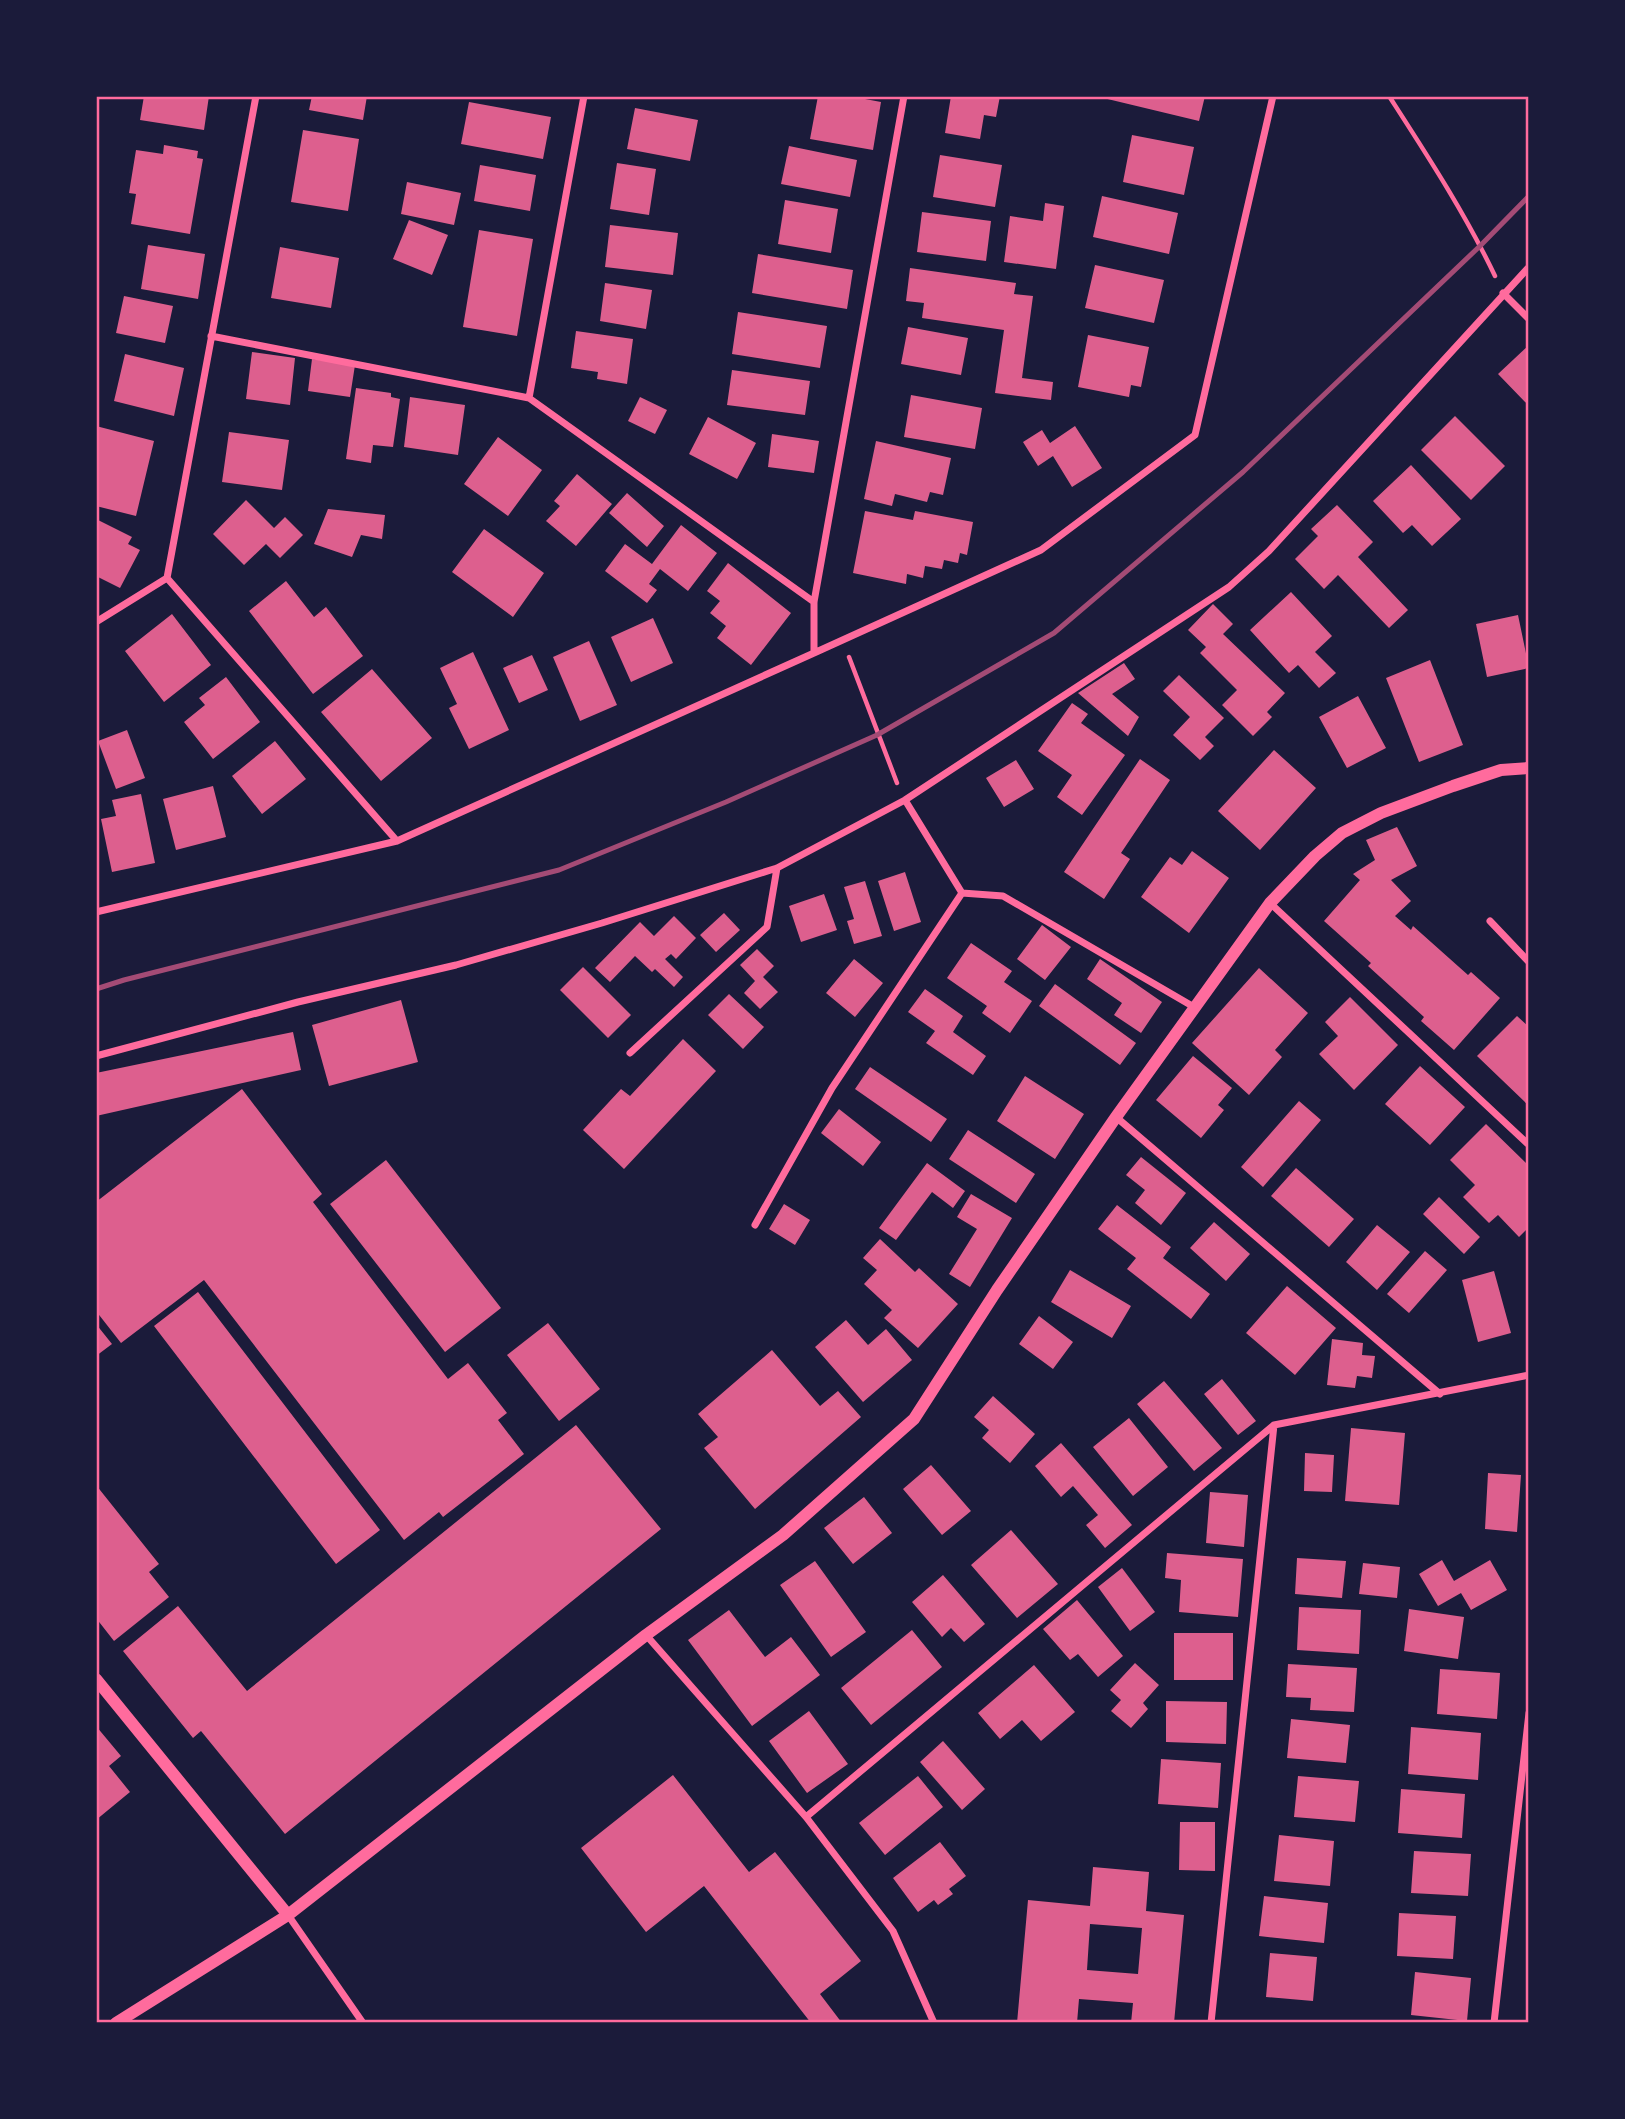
<svg xmlns="http://www.w3.org/2000/svg" width="1625" height="2119" viewBox="0 0 1625 2119" font-family="'PT Sans Narrow',sans-serif">
<rect width="100%" height="100%" fill="#1b1b3a"/>
<path fill="#dd5f8e" fill-rule="evenodd" d="M144,96H209L204,130L140,120Z
M312,96H367L363,120L309,110Z
M818,96H849L881,102L873,150L810,139Z
M951,96L978,99V96H1000L996,117L984,115L980,139L945,133Z
M1095,96H1205L1199,121Z
M469,102L551,117L543,159L461,144Z
M635,108L698,120L690,161L627,149Z
M303,130L359,139L348,211L291,202Z
M1132,135L1194,147L1184,195L1123,182Z
M164,145L198,151L197,158L203,159L190,234L131,224L136,194L129,193L136,150L163,154Z
M789,146L857,160L850,197L781,184Z
M940,155L1002,165L995,207L933,197Z
M617,163L656,169L649,215L610,209Z
M480,165L536,175L530,211L474,201Z
M407,182L461,193L454,225L401,214Z
M1102,196L1178,213L1169,254L1093,237Z
M785,200L838,209L831,253L778,244Z
M1045,203L1064,206L1056,269L1004,262L1010,216L1043,221Z
M922,212L991,221L986,261L917,252Z
M409,220L448,235L432,275L393,259Z
M610,225L678,233L673,275L605,267Z
M479,230L533,239L517,336L463,327Z
M148,245L205,254L198,299L141,289Z
M280,247L339,258L331,308L271,298Z
M758,254L853,270L847,309L752,293Z
M1095,265L1164,280L1154,323L1085,308Z
M910,268L1016,283L1014,294L1033,296L1022,378L1053,382L1051,400L995,393L1004,330L922,318L924,303L906,301Z
M605,283L652,290L646,329L600,321Z
M124,296L173,306L165,343L116,333Z
M738,312L827,326L820,368L732,354Z
M908,327L968,338L961,375L901,364Z
M576,331L633,339L627,384L597,379L598,372L571,368Z
M1088,335L1149,347L1141,387L1131,385L1129,397L1078,387Z
M1529,345V406L1498,374Z
M252,352L295,358L290,405L246,399Z
M125,354L184,368L174,416L114,401Z
M312,359L355,365L350,397L308,391Z
M732,370L810,381L805,415L727,405Z
M356,388L391,393V397L400,399L393,447L373,445L371,463L346,459Z
M911,395L982,408L975,449L904,437Z
M410,397L465,405L458,455L404,447Z
M640,397L667,410L655,434L628,421Z
M1455,416L1505,466L1471,500L1421,450Z
M708,417L756,443L737,479L689,454Z
M96,426L154,441L136,516L96,506Z
M1075,426L1102,468L1072,487L1053,456L1038,466L1023,442L1042,430L1050,443Z
M229,432L289,440L282,490L222,482Z
M772,434L819,441L814,473L768,467Z
M498,437L542,470L508,516L464,484Z
M876,441L951,458L943,495L930,492L927,502L895,494L892,506L864,499Z
M1411,465L1461,519L1432,546L1412,525L1403,533L1373,501Z
M577,474L612,504L576,546L546,521L560,506L554,501Z
M627,493L664,526L647,547L609,513Z
M246,500L274,528L285,517L303,535L280,558L266,544L244,565L213,534Z
M1337,505L1373,542L1358,557L1408,610L1389,628L1338,575L1324,589L1295,559L1318,536L1311,529Z
M328,509L385,515L382,539L361,535L352,557L314,544Z
M865,511L913,520L915,511L973,522L967,555L960,553L958,563L944,560L942,569L925,566L923,578L907,574L906,584L853,573Z
M96,519L132,537L128,544L140,550L120,588L96,576Z
M681,525L717,553L688,591L660,569L649,584L657,590L647,603L605,571L625,544L652,564Z
M484,529L544,573L513,617L452,572Z
M728,563L791,613L751,665L717,638L726,626L710,613L720,601L707,591Z
M286,581L314,617L326,607L363,656L313,694L249,611Z
M1291,592L1332,636L1315,652L1336,673L1319,688L1298,665L1289,673L1250,630Z
M1213,604L1233,624L1223,634L1285,693L1267,712L1272,717L1253,736L1222,705L1237,690L1200,653L1206,647L1188,630Z
M172,614L211,665L164,702L125,651Z
M1518,615L1529,668L1487,677L1476,624Z
M653,618L673,663L631,682L611,637Z
M589,641L617,705L580,721L553,657Z
M473,652L509,730L469,749L449,708L457,704L440,668Z
M532,655L548,690L519,703L503,668Z
M1430,660L1463,745L1419,762L1386,678Z
M1124,663L1135,679L1112,694L1139,717L1128,736L1078,693Z
M372,669L432,738L381,781L321,712Z
M1179,675L1224,718L1205,737L1214,746L1200,760L1173,735L1190,717L1163,691Z
M226,677L260,722L213,759L184,722L205,705L199,698Z
M1358,696L1386,748L1347,768L1319,717Z
M1072,703L1088,714L1081,723L1125,755L1082,815L1057,797L1072,775L1038,751Z
M127,730L145,778L116,789L98,741Z
M275,741L306,779L262,814L232,776Z
M1274,750L1316,788L1260,850L1218,811Z
M1140,759L1170,780L1121,853L1130,859L1104,899L1064,872Z
M1016,760L1034,789L1004,807L986,778Z
M213,786L226,837L176,850L163,799Z
M141,794L155,863L112,872L101,819L116,816L112,800Z
M1397,827L1417,866L1391,880L1411,901L1395,916L1411,930L1413,926L1468,975L1471,972L1500,998L1454,1050L1421,1021L1424,1017L1368,966L1371,963L1324,921L1360,880L1353,874L1375,860L1366,840Z
M1192,851L1229,878L1189,933L1141,897L1170,857L1182,865Z
M905,872L921,922L894,931L878,881Z
M865,881L882,936L854,944L847,921L854,919L844,887Z
M824,894L837,930L801,942L789,906Z
M724,913L740,930L716,952L700,935Z
M674,916L696,938L676,959L671,954L665,959L683,977L674,987L655,969L652,972L635,956L610,982L595,968L640,922L654,936Z
M1042,925L1071,947L1045,980L1017,959Z
M971,943L1012,971L1004,982L1032,1001L1010,1033L982,1013L987,1006L947,978Z
M757,949L774,966L763,977L778,992L760,1009L744,993L755,981L740,965Z
M854,959L883,983L855,1017L826,993Z
M1100,959L1162,1002L1141,1033L1114,1015L1122,1003L1087,979Z
M583,967L631,1015L608,1038L560,990Z
M1259,968L1308,1013L1275,1050L1282,1057L1249,1095L1192,1043Z
M1055,984L1136,1043L1120,1065L1039,1006Z
M925,989L963,1016L953,1032L986,1056L973,1075L926,1043L935,1031L908,1012Z
M729,994L764,1027L743,1049L708,1015Z
M1350,997L1398,1045L1354,1090L1319,1054L1338,1036L1325,1022Z
M401,1000L418,1062L329,1086L312,1025Z
M1517,1016L1529,1027V1106L1477,1056Z
M293,1032L301,1070L96,1116V1073Z
M683,1039L716,1071L624,1169L583,1130L621,1089L630,1096Z
M1193,1056L1232,1088L1218,1105L1224,1110L1201,1138L1156,1100Z
M1420,1066L1465,1107L1430,1145L1385,1104Z
M870,1067L947,1119L931,1142L855,1089Z
M1025,1076L1084,1114L1055,1159L997,1121Z
M242,1089L322,1194L313,1202L448,1379L468,1363L507,1413L498,1420L524,1454L443,1517L439,1512L404,1540L204,1280L121,1343L96,1311V1202Z
M1299,1101L1321,1120L1263,1187L1241,1167Z
M839,1109L881,1142L863,1166L821,1133Z
M1486,1124L1529,1166V1227L1519,1237L1498,1215L1489,1223L1463,1197L1475,1185L1450,1160Z
M968,1130L1035,1174L1016,1203L949,1159Z
M1141,1157L1186,1193L1161,1225L1135,1203L1145,1190L1126,1175Z
M386,1160L501,1308L445,1352L330,1204Z
M927,1163L965,1191L953,1208L932,1192L896,1240L879,1228Z
M1296,1168L1354,1219L1329,1247L1271,1196Z
M971,1194L1012,1218L970,1287L949,1274L977,1229L957,1217Z
M1439,1197L1480,1237L1464,1254L1423,1214Z
M784,1204L810,1220L795,1245L769,1229Z
M1117,1205L1171,1247L1163,1258L1210,1294L1191,1319L1127,1269L1136,1258L1098,1229Z
M1214,1222L1250,1254L1226,1281L1190,1248Z
M1377,1225L1410,1252L1377,1290L1346,1262Z
M880,1239L915,1272L919,1268L958,1304L918,1348L884,1318L892,1310L864,1284L877,1270L863,1258Z
M1425,1251L1447,1270L1409,1313L1387,1294Z
M1070,1270L1131,1306L1112,1338L1051,1302Z
M1494,1271L1511,1333L1478,1342L1462,1280Z
M1287,1286L1336,1328L1295,1375L1246,1333Z
M198,1292L380,1530L336,1564L154,1326Z
M1039,1316L1073,1342L1053,1369L1019,1344Z
M846,1320L868,1345L886,1329L912,1360L863,1402L815,1347Z
M548,1323L600,1389L559,1421L507,1355Z
M96,1324L112,1344L96,1356Z
M1332,1339L1363,1343L1362,1355L1375,1356L1372,1378L1357,1376L1355,1388L1327,1385Z
M772,1350L820,1406L838,1391L861,1417L755,1509L704,1448L718,1437L698,1414Z
M1222,1379L1256,1421L1238,1435L1204,1394Z
M1164,1381L1222,1448L1194,1471L1137,1404Z
M993,1396L1035,1434L1010,1463L982,1438L989,1430L974,1417Z
M1129,1418L1168,1467L1133,1496L1093,1447Z
M576,1425L661,1529L285,1834L201,1731L193,1738L123,1651L178,1606L247,1691Z
M1351,1428L1405,1433L1399,1505L1345,1501Z
M1061,1443L1132,1525L1105,1548L1086,1525L1098,1515L1073,1486L1061,1497L1035,1466Z
M1305,1453L1334,1455L1332,1492L1304,1491Z
M931,1465L971,1511L942,1535L903,1489Z
M1488,1473L1521,1475L1517,1532L1485,1529Z
M96,1485L159,1564L149,1572L169,1597L114,1641L96,1618Z
M1210,1492L1248,1495L1244,1547L1206,1543Z
M864,1497L892,1533L853,1564L824,1528Z
M1011,1530L1058,1584L1017,1618L971,1565Z
M1167,1553L1243,1559L1238,1617L1179,1612L1181,1580L1165,1578Z
M1297,1558L1346,1561L1342,1598L1295,1594Z
M1442,1560L1454,1581L1490,1560L1507,1590L1471,1610L1461,1593L1438,1606L1419,1574Z
M815,1561L866,1632L831,1657L780,1585Z
M1363,1563L1400,1567L1397,1598L1359,1594Z
M1122,1568L1155,1612L1130,1631L1098,1587Z
M943,1575L985,1624L964,1642L951,1628L942,1637L912,1602Z
M1077,1600L1123,1656L1098,1677L1078,1654L1070,1660L1043,1629Z
M1299,1607L1361,1610L1359,1654L1297,1650Z
M1409,1609L1464,1617L1458,1659L1404,1651Z
M729,1610L765,1657L791,1637L820,1675L752,1726L688,1640Z
M912,1630L942,1667L871,1725L841,1688Z
M1174,1633H1233V1680H1174Z
M1135,1663L1159,1685L1143,1703L1148,1709L1131,1728L1111,1711L1121,1700L1110,1690Z
M1288,1664L1357,1668L1354,1712L1310,1710L1311,1698L1286,1697Z
M1034,1665L1075,1712L1041,1741L1022,1720L1000,1739L978,1713Z
M1440,1669L1500,1673L1497,1719L1437,1714Z
M1166,1701L1227,1702L1226,1744L1166,1742Z
M809,1711L848,1764L807,1793L769,1741Z
M1291,1719L1350,1725L1346,1763L1287,1758Z
M96,1726L121,1756L109,1766L130,1792L96,1820Z
M1411,1727L1481,1733L1478,1780L1408,1774Z
M943,1741L985,1789L962,1810L920,1762Z
M1161,1759L1221,1763L1218,1808L1158,1804Z
M673,1775L749,1872L775,1852L861,1961L820,1994L842,2023H811L704,1886L646,1932L581,1848Z
M918,1776L943,1807L885,1855L859,1823Z
M1298,1776L1359,1781L1355,1822L1294,1817Z
M1401,1789L1465,1794L1462,1838L1398,1833Z
M1180,1822H1215V1871L1179,1870Z
M1279,1835L1334,1841L1330,1886L1274,1881Z
M940,1842L966,1876L949,1889L953,1894L938,1905L934,1900L918,1912L893,1878Z
M1414,1851L1471,1854L1468,1896L1411,1893Z
M1093,1867L1149,1872L1146,1911L1184,1915L1174,2023H1131L1133,2003L1079,1999L1077,2023H1017L1028,1900L1090,1906ZM1090,1924L1142,1928L1138,1974L1087,1970Z
M1264,1896L1328,1903L1324,1943L1259,1936Z
M1399,1913L1456,1916L1453,1959L1397,1956Z
M1270,1953L1317,1957L1313,2001L1266,1997Z
M1415,1972L1471,1978L1467,2021L1411,2015Z"/>
<g fill="none" stroke-linecap="round" stroke-linejoin="round">
<path stroke="#ff6b9d" stroke-width="4.5" d="M1389,96C1427,155 1465,213 1495,276
M849,657L897,783"/>
<path stroke="#ff6b9d" stroke-width="7" d="M1503,293L1529,319
M211,336L529,398L814,602
M529,398L584,96
M167,578L397,841
M96,622L167,578L256,96
M814,653L1041,550L1195,435L1273,96
M905,800L962,893L1003,896L1194,1007
M1270,903L1529,1145
M96,912L397,841L814,653V602L904,96
M1490,921L1529,962
M630,1053L767,927L777,868
M96,1056L298,1002L456,965L602,923L777,868L905,800L1229,587L1269,551L1529,267
M1116,1117L1440,1394
M755,1225L832,1088L962,893
M646,1635L806,1817L893,1931L934,2023
M806,1817L1274,1425L1529,1375
M288,1915L363,2023
M1211,2023L1274,1425
M1494,2023L1529,1713"/>
<path stroke="#ff6b9d" stroke-width="12" d="M96,1679L288,1915
M116,2023L288,1915L646,1635L783,1535L914,1419L997,1290L1116,1117L1270,903L1315,856L1342,833L1381,813L1453,786L1501,770L1529,768"/>
<path stroke="#a44b75" stroke-width="5" d="M96,989L124,980L559,870L726,802L877,735L1054,633L1243,472L1481,245L1529,196"/>
</g>
<rect width="1625" height="2119" fill="none" stroke="#1b1b3a" stroke-width="196"/>
<rect x="98" y="98" width="1429" height="1923" fill="none" stroke="#ff6b9d" stroke-width="2.5"/>
</svg>
